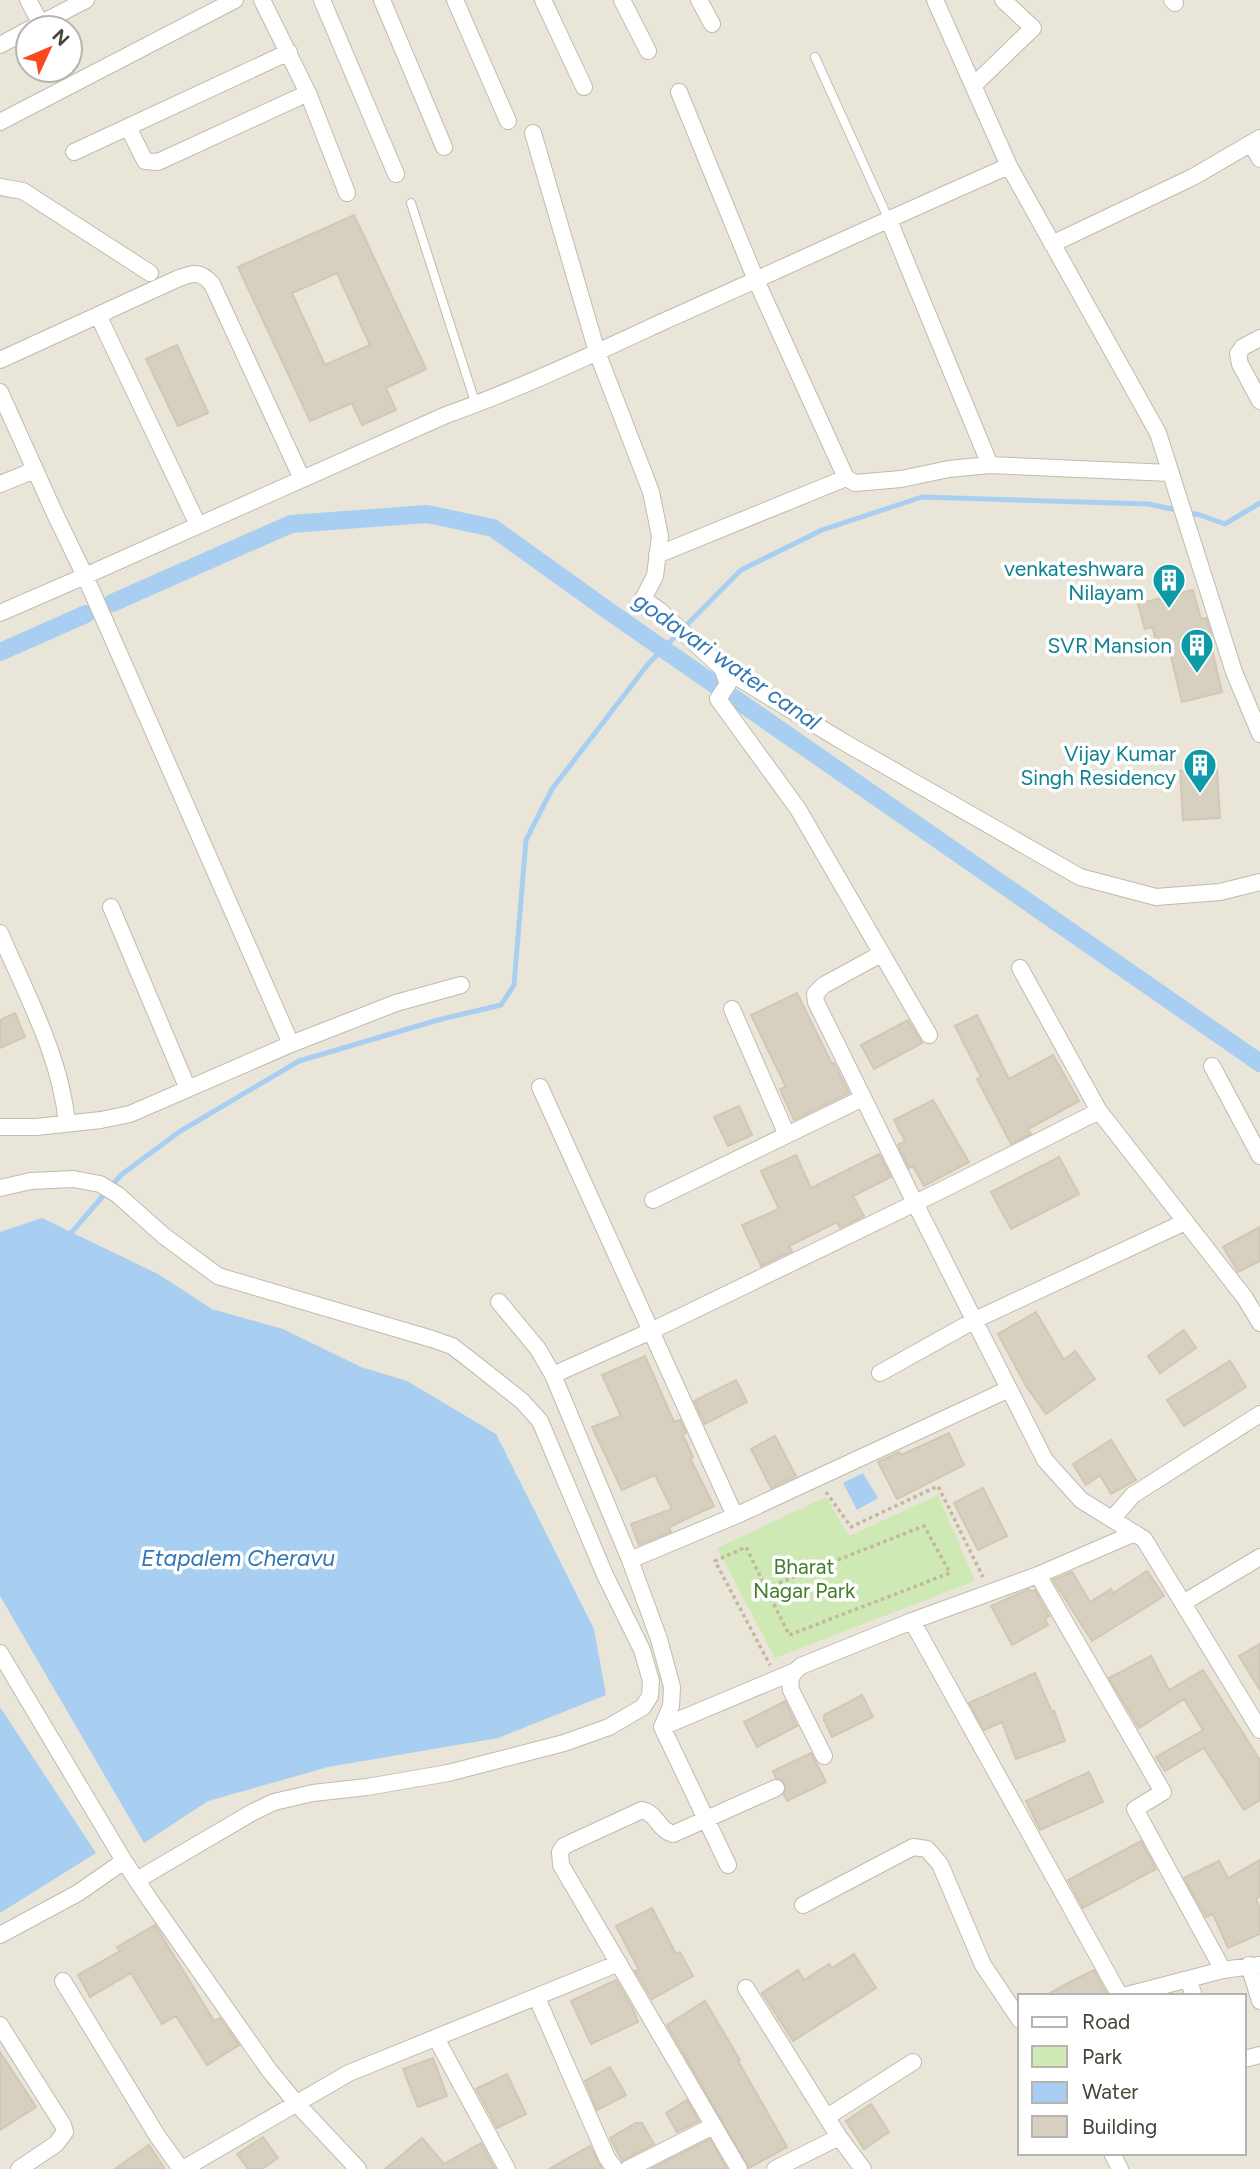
<svg xmlns="http://www.w3.org/2000/svg" width="1260" height="2169" viewBox="0 0 1260 2169" font-family="Figtree,sans-serif">
<rect width="100%" height="100%" fill="#f5f2eb"/>
<path fill="#e9e5d9" fill-rule="evenodd" d="M0,0H1260V2169H0ZM28,28H70V70H28ZM1020,1996H1244V2153H1020Z"/>
<path fill="#cee9b4" d="M938,1495L975,1581L775,1658L717,1548L826,1497L849,1536Z"/>
<path fill="#a8cff1" d="M42,1218L158,1274L212,1309L283,1329L361,1367L407,1381L496,1434L594,1629L606,1695L498,1738L328,1767L208,1801L144,1843L0,1596V1232Z
M863,1473L878,1498L857,1510L843,1483Z
M0,1707L96,1853L0,1913Z"/>
<g fill="none" stroke-linecap="round" stroke-linejoin="round">
<path stroke="#a8cff1" stroke-width="5" d="M72,1232L121,1175L179,1132L299,1061L438,1020L501,1005L514,985L526,840L552,789L648,664L741,570L822,530L922,497L1148,504L1200,515L1225,524L1260,503"/>
<path stroke="#a8cff1" stroke-width="18" d="M112,603L291,524L427,514L493,528L610,612L1260,1063
M0,652L86,614"/>
</g>
<path fill="#d7cfc0" stroke="#d2c7b3" stroke-width="2" fill-rule="evenodd" d="M354,215L426,369L386,388L396,410L362,425L352,403L310,421L238,267ZM337,273L370,345L325,365L292,293Z
M177,345L208,413L178,426L146,359Z
M1193,590L1201,619L1206,618L1210,630L1213,644L1211,645L1222,692L1182,702L1170,653L1158,655L1153,627L1145,629L1138,604Z
M1217,769L1220,818L1183,820L1180,771Z
M797,993L832,1064L834,1063L849,1093L794,1120L780,1089L786,1087L751,1015Z
M15,1013L25,1037L0,1048V1020Z
M977,1015L1009,1079L1053,1055L1079,1101L1028,1129L1031,1134L1011,1144L977,1079L981,1077L955,1026Z
M908,1020L922,1043L874,1069L861,1045Z
M933,1100L969,1162L924,1186L913,1166L909,1168L898,1145L905,1141L894,1120Z
M739,1106L752,1135L728,1146L714,1117Z
M879,1154L891,1177L853,1196L864,1216L840,1228L837,1222L789,1246L792,1251L761,1266L742,1225L779,1209L761,1171L796,1155L811,1188Z
M1059,1157L1079,1194L1011,1229L991,1192Z
M1260,1227V1261L1238,1272L1223,1247Z
M1036,1312L1064,1360L1075,1351L1095,1379L1046,1414L1026,1386L998,1334Z
M1184,1330L1196,1348L1160,1373L1148,1356Z
M645,1356L674,1422L680,1420L686,1433L683,1435L693,1457L690,1458L714,1506L669,1527L671,1532L639,1545L631,1524L672,1509L655,1475L622,1490L592,1427L621,1416L602,1375Z
M1230,1361L1246,1387L1184,1426L1167,1400Z
M736,1380L747,1402L705,1424L694,1401Z
M949,1433L964,1465L897,1499L878,1462L899,1452L901,1455Z
M775,1436L796,1476L771,1488L751,1449Z
M1111,1440L1136,1480L1111,1494L1100,1475L1086,1485L1073,1464Z
M983,1488L1007,1536L978,1550L954,1503Z
M1147,1571L1164,1596L1092,1641L1053,1580L1072,1572L1090,1602L1111,1589L1113,1593Z
M1029,1589L1031,1592L1035,1590L1049,1616L1045,1618L1048,1625L1012,1645L991,1606Z
M1260,1644V1690L1239,1656Z
M1151,1656L1169,1690L1203,1670L1260,1760V1800L1244,1810L1204,1748L1165,1771L1156,1757L1203,1730L1184,1699L1139,1728L1109,1678Z
M1035,1673L1052,1712L1054,1711L1065,1741L1016,1759L1002,1722L984,1730L969,1703Z
M862,1695L873,1717L832,1737L824,1720V1715Z
M785,1701L797,1726L757,1747L744,1722Z
M811,1753L826,1782L787,1801L784,1795L785,1783L776,1778L773,1771Z
M1089,1772L1103,1802L1040,1830L1026,1801Z
M1141,1841L1156,1869L1083,1908L1068,1880Z
M1260,1860V1896L1256,1899L1260,1909V1934L1228,1948L1213,1914L1206,1917L1184,1878L1219,1861L1228,1878Z
M652,1908L676,1954L680,1952L693,1976L652,1999L635,1971L639,1970L616,1926Z
M155,1925L214,2021L220,2018L239,2045L207,2065L176,2016L162,2024L131,1973L90,1997L78,1975L120,1951L117,1947Z
M854,1954L876,1988L793,2041L762,1993L798,1970L804,1980L829,1964L832,1968Z
M1094,1970L1108,1996H1045L1070,1982Z
M616,1980L633,2009L638,2022L591,2044L571,2001Z
M705,2001L740,2060L738,2061L787,2147L749,2168L667,2025Z
M0,2052L36,2107L0,2130Z
M433,2058L447,2096L418,2107L403,2069Z
M610,2067L626,2095L597,2110L585,2081Z
M507,2074L526,2114L497,2128L476,2089Z
M687,2100L699,2121L677,2132L666,2113Z
M871,2104L889,2132L864,2149L846,2121Z
M636,2123H642L654,2144L622,2161L610,2138Z
M263,2137L278,2158L262,2169H248L237,2154Z
M422,2138L444,2164L481,2143L495,2169H385Z
M710,2139L727,2169H651Z
M149,2145L165,2169H115Z
M590,2146L602,2169H549Z"/>
<g fill="none" stroke-linecap="round" stroke-linejoin="round">
<defs>
<path id="lane" d="M815,57L888,218
M411,203L476,405"/>
<path id="street" d="M28,0L41,24
M262,0L308,93L347,193
M322,0L396,174
M382,0L444,147
M455,0L508,121
M543,0L584,87
M622,0L648,51
M699,0L712,24
M935,0L1009,166L1158,433L1234,672L1260,734
M1172,0L1175,3
M32,28L86,0
M0,45L28,30
M974,85L1033,28L1003,0
M679,92L756,280L846,478L855,483L901,479L949,469L990,465L1170,473
M0,122L235,0
M128,127L145,161L158,162L308,93
M533,133L597,352L651,492L660,536L655,576L643,599L659,610L722,668L728,684L718,699L798,809L929,1035
M1252,144L1260,159
M74,152L289,52
M0,187L23,191L150,273
M888,218L990,465
M1052,244L1193,177L1260,138
M98,315L198,525
M1260,338L1243,347L1238,354L1240,364L1260,401
M0,360L177,279C192,273 200,270 212,284L302,479
M0,392L55,514L85,576L446,415C519,389 589,356 660,323C777,271 892,217 1009,166
M0,484L35,470
M657,555L846,478
M0,613L85,576L291,1044
M722,668L842,741L1080,877L1156,897L1220,892L1260,882
M111,907L188,1089
M0,933C26,994 61,1057 67,1124
M881,954L824,985L815,994L816,1002L915,1203L1045,1460L1081,1500L1144,1539L1260,1730
M1020,968L1099,1111L1245,1298L1260,1323
M732,1009L787,1135
M1212,1066L1260,1156
M540,1087L651,1331L553,1375L630,1560L659,1639L672,1687L671,1706L662,1727L728,1865
M0,1127H36L101,1120L130,1114L291,1044L396,1003L461,985
M0,1188L31,1181L73,1179L100,1184L118,1195L164,1236L218,1276L432,1339L452,1346L469,1359L522,1401L540,1421L605,1575L642,1650L651,1681L650,1696L643,1707L609,1727L564,1743L448,1773L367,1787L313,1793L274,1802L253,1812L137,1880
M653,1200L863,1098
M499,1302L538,1349L553,1375
M880,1373L975,1320L1185,1222
M1009,1389L735,1516L651,1331L942,1190L1099,1111
M1112,1519L1133,1495L1260,1414
M630,1560L735,1516
M1038,1575L1163,1792L1135,1809L1223,1970L1123,1996
M1183,1603L1260,1557
M912,1621L1120,1996
M0,1653L124,1861L150,1900L269,2070L297,2104L358,2169
M662,1727L793,1672
M824,1756L791,1690C789,1678 792,1673 801,1666L912,1621L1038,1575L1135,1533
M803,1905L913,1847L927,1849L940,1864L983,1965L1020,2020
M0,1935L78,1893L124,1861
M1249,1965L1260,2001
M1223,1970L1260,1965
M1188,1979L1194,1996
M63,1981L158,2137L181,2169
M746,1988L839,2137L863,2169
M537,1998L607,2158L615,2169
M0,2025L63,2125L65,2132L56,2144L19,2169
M436,2038L507,2169
M1244,2059L1260,2055
M827,2117L913,2062
M1112,2153L1120,2169
M183,2169L349,2073L619,1963
M628,2169L713,2126
M739,2169L561,1865L560,1852L564,1846L642,1810C657,1813 658,1830 673,1834L776,1788
M775,2169L839,2137"/>
</defs>
<use href="#lane" stroke="#c1bbad" stroke-width="10"/>
<use href="#street" stroke="#c1bbad" stroke-width="18"/>
<path stroke="#c3b79e" stroke-width="3.5" stroke-dasharray="3.5 3.5" stroke-linecap="butt" d="M826,1492L851,1527L938,1486L983,1577
M766,1588L924,1526L950,1573L789,1635L746,1547L715,1561L770,1665"/>
<use href="#lane" stroke="#fff" stroke-width="8"/>
<use href="#street" stroke="#fff" stroke-width="16"/>
</g>
<defs>
<symbol id="building-pin" viewBox="-11 -11 22 30"><path d="M0 17L-7.5 6A9.5 9.5 0 1 1 7.5 6Z" fill="#0f9aa8" stroke="#fff"/><path d="M-4-6H4V6H1V3H-1V6H-4ZM-2.5-4.3h1.7v1.8h-1.7ZM.8-4.3h1.7v1.8H.8ZM-2.5-1h1.7V.8h-1.7ZM.8-1h1.7V.8H.8Z" fill="#fff"/></symbol>
</defs>
<g fill-rule="evenodd">
<use href="#building-pin" x="1150" y="561" width="38" height="52"/>
<use href="#building-pin" x="1178" y="626" width="38" height="52"/>
<use href="#building-pin" x="1181" y="746" width="38" height="52"/>
</g>
<g text-anchor="middle" dominant-baseline="central" stroke-width="7" stroke-linejoin="round" paint-order="stroke">
<g font-size="21" fill="#0d838f" stroke="#fff" text-anchor="end">
<text x="1144" y="568">venkateshwara<tspan x="1144" dy="24">Nilayam</tspan></text>
<text x="1172" y="645">SVR Mansion</text>
<text x="1176" y="753">Vijay Kumar<tspan x="1176" dy="24">Singh Residency</tspan></text>
</g>
<g font-size="21" fill="#457c2b" stroke="#fff">
<text x="804" y="1566">Bharat<tspan x="804" dy="24">Nagar Park</tspan></text>
</g>
<g font-size="23" font-style="italic" fill="#3077b6" stroke="#fff">
<text transform="translate(727 661) rotate(35)">godavari water canal</text>
<text x="238" y="1558">Etapalem Cheravu</text>
</g>
</g>
<rect x="1018" y="1994" width="228" height="161" fill="#ffffff" stroke="#b6b4af" stroke-width="2"/>
<rect x="1032" y="2017" width="35" height="10" fill="#ffffff" stroke="#b6b4af" stroke-width="2"/>
<text x="1082" y="2029" font-size="21" fill="#494438">Road</text>
<rect x="1032" y="2046" width="35" height="21" fill="#cee9b4" stroke="#b6b4af" stroke-width="2"/>
<text x="1082" y="2064" font-size="21" fill="#494438">Park</text>
<rect x="1032" y="2082" width="35" height="21" fill="#a8cff1" stroke="#b6b4af" stroke-width="2"/>
<text x="1082" y="2099" font-size="21" fill="#494438">Water</text>
<rect x="1032" y="2116" width="35" height="21" fill="#d7cfc0" stroke="#b6b4af" stroke-width="2"/>
<text x="1082" y="2134" font-size="21" fill="#494438">Building</text>
<g transform="translate(49 49) rotate(46)"><circle r="33" fill="#ffffff" stroke="#b6b4af" stroke-width="2"/>
<path d="M0-5L12 26L0 18L-12 26Z" fill="#f94a1e"/>
<text y="-10" font-size="19" font-weight="bold" text-anchor="middle" fill="#494438">N</text>
</g>
</svg>
